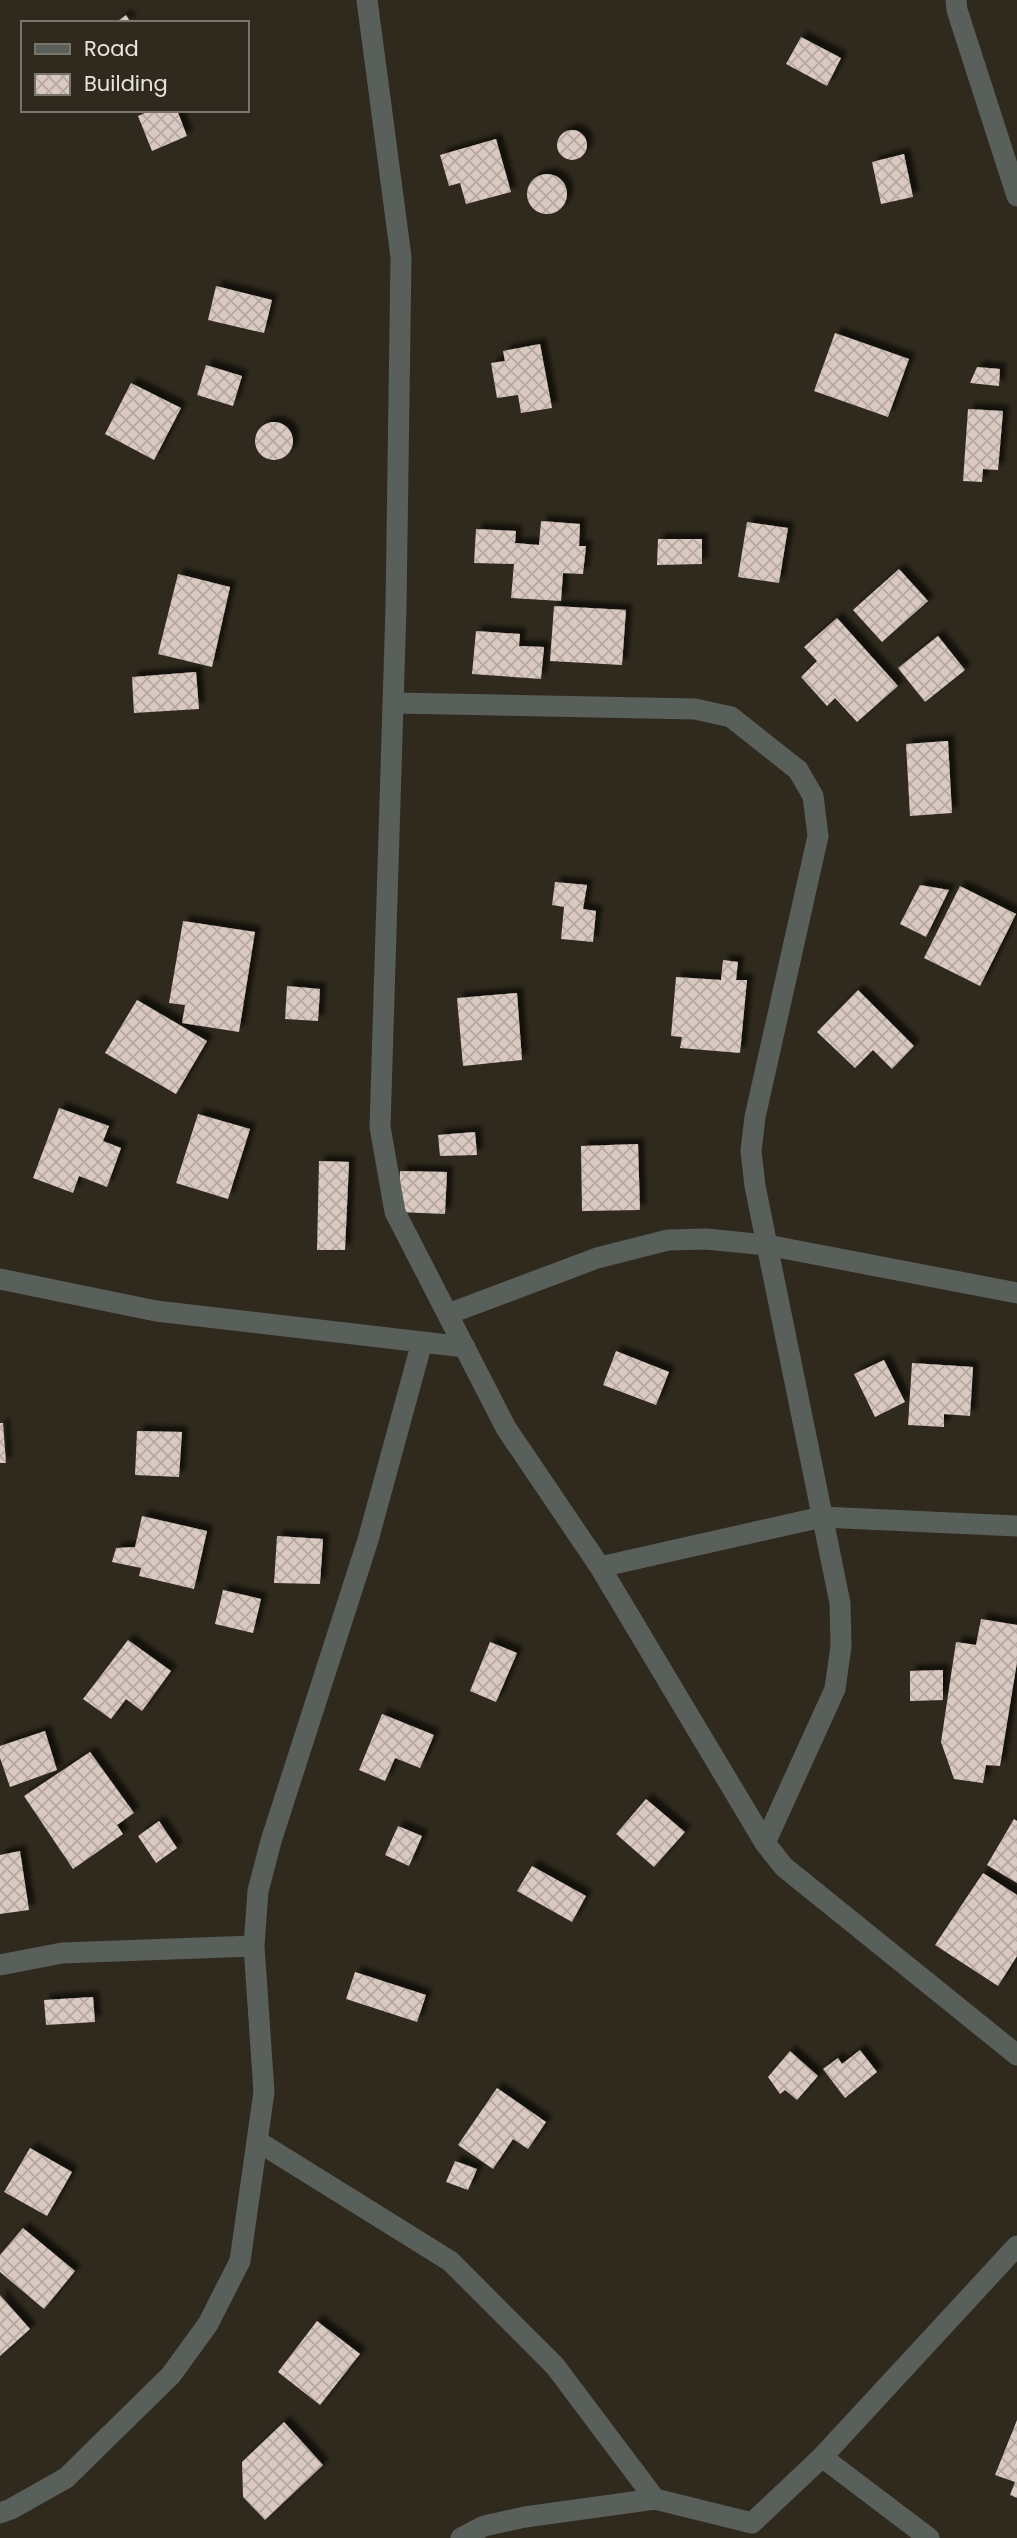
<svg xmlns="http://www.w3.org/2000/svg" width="1017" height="2538" viewBox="0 0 1017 2538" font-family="Poppins,sans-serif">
<defs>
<pattern id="building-cross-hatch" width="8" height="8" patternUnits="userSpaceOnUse" patternTransform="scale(1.75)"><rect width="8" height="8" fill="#dac9c1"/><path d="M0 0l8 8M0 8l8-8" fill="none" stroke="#b5a8a1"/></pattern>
<filter id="shadow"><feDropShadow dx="6" dy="-6" stdDeviation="2" flood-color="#0009"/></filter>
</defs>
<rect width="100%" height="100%" fill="#2f2a1d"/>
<path fill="url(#building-cross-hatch)" filter="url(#shadow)" d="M126,15L131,23H115Z
M801,37L841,58L827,86L786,64Z
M152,110H177L187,136L152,151L138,116Z
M557 145a15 15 0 1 1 30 0a15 15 0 1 1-30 0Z
M496,139L511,192L466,204L460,183L449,186L440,155Z
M904,154L913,197L881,204L872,162Z
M527 194a20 20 0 1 1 40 0a20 20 0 1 1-40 0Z
M216,286L272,300L264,333L208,320Z
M835,333L909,359L888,417L814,391Z
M540,344L552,408L521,413L518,395L497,398L491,363L505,361L503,351Z
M206,365L242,376L233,406L197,395Z
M977,367L1000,369L999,386L970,383Z
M131,383L181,408L154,460L105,434Z
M968,409L1003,411L998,470L983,469L982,482L963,481Z
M255 441a19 19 0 1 1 38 0a19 19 0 1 1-38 0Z
M541,521L580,524L579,546H586L583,574L563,573L561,601L511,598L515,552L514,564L474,563L476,529L516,531L515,543L539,545Z
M747,522L788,528L779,583L738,577Z
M658,539H702V564L657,565Z
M899,569L928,601L882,642L853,610Z
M178,574L230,587L212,667L158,654Z
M554,606L626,610L622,665L550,661Z
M837,618L898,686L857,722L835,698L827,706L801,677L817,661L804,647Z
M476,631L520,634L519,646L544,647L541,679L472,674Z
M938,636L965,670L925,702L898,668Z
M196,672L199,709L134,713L132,677Z
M948,741L952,813L910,816L906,744Z
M555,882L587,885L583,909L596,911L593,942L561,939L564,907L552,905Z
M920,885L949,890L926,937L900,924Z
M960,886L1016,914L980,986L924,958Z
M183,921L255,932L239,1032L182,1023L185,1005L169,1003Z
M723,960L738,962L736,980H747L740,1053L680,1048L682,1037L671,1036L676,977L721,980Z
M287,986L320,989L318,1021L285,1019Z
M858,990L914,1046L892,1069L873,1050L855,1068L817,1032Z
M517,993L522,1060L463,1066L457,998Z
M137,1000L207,1041L176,1094L105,1053Z
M59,1108L109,1126L103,1141L121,1148L107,1187L79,1176L73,1193L33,1178Z
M198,1114L250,1129L228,1199L176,1183Z
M475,1132L477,1155L440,1156L438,1135Z
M638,1144L640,1210L582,1211L581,1146Z
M319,1161L349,1162L345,1250H317Z
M400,1171L447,1172L445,1214L398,1212Z
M616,1351L669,1372L656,1405L603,1385Z
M884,1360L905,1402L875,1417L854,1374Z
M912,1363L973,1367L970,1416L944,1414V1427L908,1425Z
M0,1423H3L6,1463H0Z
M137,1431L182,1432L179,1477L135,1475Z
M142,1516L207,1531L194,1589L139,1576L141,1568L112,1562L116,1548L135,1547Z
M277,1536L323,1539L320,1584L274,1583Z
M223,1590L261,1599L253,1633L215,1624Z
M981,1619L1017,1625V1662L1000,1766L986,1765L983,1783L954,1779L941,1742L956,1642L976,1645Z
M128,1640L171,1671L142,1711L126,1699L111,1719L83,1699Z
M490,1642L517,1653L496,1702L470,1691Z
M943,1670V1700L910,1701V1671Z
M382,1714L434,1735L420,1768L395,1758L385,1781L359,1770Z
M45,1731L57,1770L10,1787L0,1758V1746Z
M90,1752L134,1813L117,1825L123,1834L73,1869L24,1796Z
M646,1799L685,1832L654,1867L616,1834Z
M1014,1819L1017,1821V1883L987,1865Z
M159,1821L177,1848L156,1863L138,1836Z
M398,1826L422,1836L409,1866L385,1855Z
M20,1851L29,1910L0,1914V1855Z
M532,1866L586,1896L572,1922L517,1891Z
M983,1873L1017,1895V1956L998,1986L935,1945Z
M355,1972L426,1995L417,2022L346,1999Z
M93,1997L95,2022L46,2025L44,2000Z
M860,2050L877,2072L845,2098L823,2069L838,2058L842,2064Z
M790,2051L818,2076L797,2100L785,2090L780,2094L768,2077Z
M497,2088L546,2122L528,2149L513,2139L493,2169L458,2145Z
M30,2148L72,2172L47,2216L4,2192Z
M455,2161L477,2169L468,2190L446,2182Z
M23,2228L75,2271L44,2309L0,2272V2255Z
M0,2295L30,2329L0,2356Z
M317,2321L360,2354L320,2405L278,2372Z
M1017,2420V2498L1010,2495L1015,2482L995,2475Z
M284,2422L323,2465L265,2520L243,2497L242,2462Z"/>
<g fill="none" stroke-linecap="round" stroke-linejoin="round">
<path stroke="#595f5a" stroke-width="21" d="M367,0L401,257L396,607L380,1127L395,1212L506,1428L600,1567L765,1843L784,1867L1017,2055
M956,0L957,10L1017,196
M394,703L695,709L731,717L798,770L813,796L818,836L755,1117L751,1151L755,1186L840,1603L841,1646L835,1689L765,1843
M0,1279L156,1311L465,1347
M448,1314L597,1258L668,1240L706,1239L767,1245L1017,1293
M600,1567L822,1517L1017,1526
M0,1965L62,1953L254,1946
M257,2141L450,2261L555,2366L655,2499
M822,2457L929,2538
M0,2513L11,2509L66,2478L171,2375L208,2324L240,2261L264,2092L254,1946L258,1891L271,1841L368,1540L422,1342
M461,2538L484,2526L525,2517L655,2499L752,2523L822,2457L1017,2246"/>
</g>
<rect x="21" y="21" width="228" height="91" fill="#2f2a1d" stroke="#79756a" stroke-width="2"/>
<rect x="35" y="44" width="35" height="10" fill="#595f5a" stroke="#79756a" stroke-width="2"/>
<text x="84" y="56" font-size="21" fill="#e8e5dd">Road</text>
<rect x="35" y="74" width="35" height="21" fill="url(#building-cross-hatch)" stroke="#79756a" stroke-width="2"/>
<text x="84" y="91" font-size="21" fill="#e8e5dd">Building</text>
</svg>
